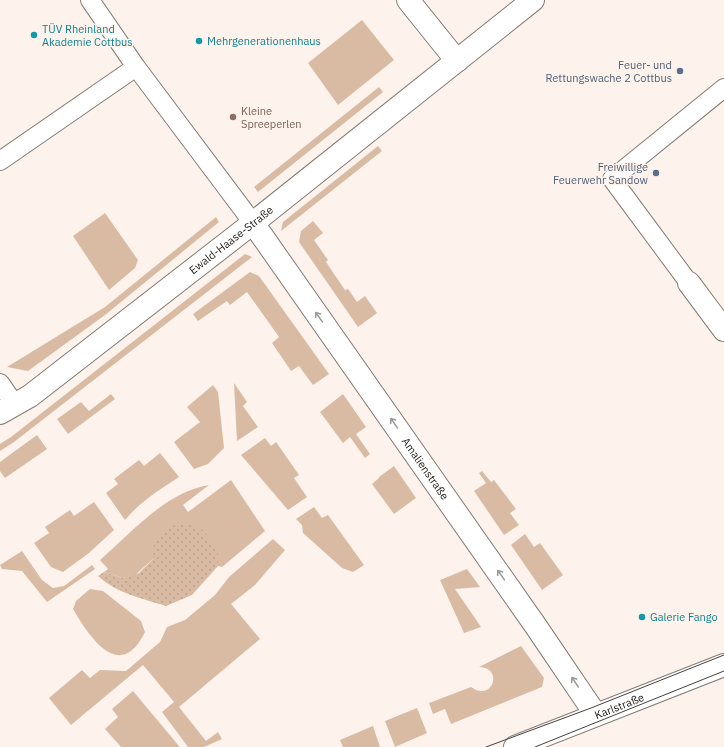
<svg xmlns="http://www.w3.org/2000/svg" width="724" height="747" viewBox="0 0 724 747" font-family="'IBM Plex Sans',sans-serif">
<defs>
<pattern id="park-dots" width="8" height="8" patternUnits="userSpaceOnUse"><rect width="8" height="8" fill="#d9bba3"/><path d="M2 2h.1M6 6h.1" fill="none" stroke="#baa08c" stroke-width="1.8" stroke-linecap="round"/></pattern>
</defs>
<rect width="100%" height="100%" fill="#fdf3ec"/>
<path fill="#d9bba3" d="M362,20L394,60L338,105L308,63Z
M379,87L383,92L258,192L254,187Z
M378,146L382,151L281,231L283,222Z
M105,213L138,260L135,268L109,290L73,236Z
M216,217L219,222L105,315L28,371L7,367L105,307Z
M313,221L323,233L314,240L328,260L326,262L345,290L348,289L357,302L365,296L377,313L358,327L299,242L301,231Z
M245,254L252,257L14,442L0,451V444L11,437Z
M250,272L259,276L329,374L313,385L299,366L291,371L272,343L279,337L247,292L230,305L227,301L198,321L193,314Z
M234,383L247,402L243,406L258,427L237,441Z
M213,385L218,392L224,448L208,464L194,469L174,442L200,422L187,407Z
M111,394L115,399L68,434L57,419L81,402L89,411Z
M343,394L366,427L356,434L370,454L365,458L350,437L343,443L320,412Z
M37,435L47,449L5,478L0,471V462Z
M265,438L271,446L276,442L299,475L294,478L307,497L288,510L241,455Z
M160,453L179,477C159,490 140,502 125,520L106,493L118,484L114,479L139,460L144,466Z
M394,466L416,498L394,514L372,484L379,478V477Z
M482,471L491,482L494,480L516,509L510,513L519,525L504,535L474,491L486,483L479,473Z
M231,480L265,531L222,567L218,566V550L153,559L135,575L123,578L104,572L108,569L100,560C132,532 166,492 209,485L183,505L188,512Z
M94,502L114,530L89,553L63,572L51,567L34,543L49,533L45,527L70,510L74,516Z
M314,507L322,518L328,515L364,565L353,572L342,568L303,533L302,525L296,519Z
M525,534L534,547L540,543L563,575L542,590L511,545Z
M273,539L285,550L255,585L231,604L260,639L179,707L206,741L218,732L222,739L204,747H188L162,712L174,702L143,665L71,725L49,698L82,670L90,678L100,670L126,671L160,642L167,627L185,620L215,595L229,577Z
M22,551L42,580L53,588L64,586L92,565L95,569L47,602L22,571L2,569L0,565Z
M467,569L480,587L455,589L481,627L464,633L440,580Z
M90,589L103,591L141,621L145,632C120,683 90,638 73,609L76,601Z
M521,646L544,678L542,687L451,724L445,709L433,714L429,703L471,687C493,703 504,667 479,667Z
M133,691L179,746V747H121L105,729L118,717L112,709Z
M417,708L427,733L395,747L385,721Z
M373,726L380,747H343L340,740Z"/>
<path fill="url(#park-dots)" d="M180,521L203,530L218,550V566L192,595L166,606C141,598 118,594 98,576L104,572L123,578L139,573L153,559L154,541Z"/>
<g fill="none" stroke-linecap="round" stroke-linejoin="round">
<defs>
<path id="service" d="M90,0L136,67L253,223
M0,161L136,67
M689,283L612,179L724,88
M0,383L15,405"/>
<g id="minor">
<path d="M408,0L457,61"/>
<path id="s1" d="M253,223L535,625L596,715"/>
<path d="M689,283L724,330"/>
</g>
<g id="tertiary">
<path id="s2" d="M0,413L30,396L253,223L533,0"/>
<path id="s3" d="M515,747L724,665"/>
</g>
</defs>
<use href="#service" stroke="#847c75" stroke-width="20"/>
<use href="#minor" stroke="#847c75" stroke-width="24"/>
<use href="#tertiary" stroke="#847c75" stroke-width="24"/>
<use href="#service" stroke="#fff" stroke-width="18"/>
<use href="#minor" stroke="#fff" stroke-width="22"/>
<use href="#tertiary" stroke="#fff" stroke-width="22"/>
<path stroke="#45413e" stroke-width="1" d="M486,747L591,708L724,655
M535,747L724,671"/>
</g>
<defs><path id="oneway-shaft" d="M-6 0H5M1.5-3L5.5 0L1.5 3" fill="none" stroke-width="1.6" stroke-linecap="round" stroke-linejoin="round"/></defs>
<g stroke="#9c9b9a">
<use href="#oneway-shaft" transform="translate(319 317) rotate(-125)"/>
<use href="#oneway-shaft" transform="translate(394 423) rotate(-125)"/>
<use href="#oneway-shaft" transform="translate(501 575) rotate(-125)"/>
<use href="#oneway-shaft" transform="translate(575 682) rotate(-124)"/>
</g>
<g fill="#0f9aa8" stroke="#fdf3ec" stroke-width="1.5">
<circle cx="34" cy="35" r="4"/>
<circle cx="199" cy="41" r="4"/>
<circle cx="642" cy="617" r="4"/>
</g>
<g fill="#5c6f8a" stroke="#fdf3ec" stroke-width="1.5">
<circle cx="680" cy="71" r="4"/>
<circle cx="656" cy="173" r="4"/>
</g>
<circle fill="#8d6e63" stroke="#fdf3ec" stroke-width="1.5" cx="233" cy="117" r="4"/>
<g text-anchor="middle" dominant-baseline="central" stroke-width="3" stroke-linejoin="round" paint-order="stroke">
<g font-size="11" fill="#0d838f" stroke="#fdf3ec" text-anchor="start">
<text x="42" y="29">TÜV Rheinland<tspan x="42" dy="13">Akademie Cottbus</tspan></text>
<text x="207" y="41">Mehrgenerationenhaus</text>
<text x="650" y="617">Galerie Fango</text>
</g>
<g font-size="11" fill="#4e5e75" stroke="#fdf3ec" text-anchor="end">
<text x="672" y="65">Feuer- und<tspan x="672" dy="13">Rettungswache 2 Cottbus</tspan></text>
<text x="648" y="167">Freiwillige<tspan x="648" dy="13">Feuerwehr Sandow</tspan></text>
</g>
<g font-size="11" fill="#785e54" stroke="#fdf3ec" text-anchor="start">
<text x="241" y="111">Kleine<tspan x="241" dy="13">Spreeperlen</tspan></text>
</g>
<g font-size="11" fill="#24201e" stroke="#fdf3ec">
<text stroke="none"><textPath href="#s2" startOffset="289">Ewald-Haase-Straße</textPath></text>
<text stroke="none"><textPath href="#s1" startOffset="300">Amalienstraße</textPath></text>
<text stroke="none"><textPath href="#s3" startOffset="112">Karlstraße</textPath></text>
</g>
</g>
</svg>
